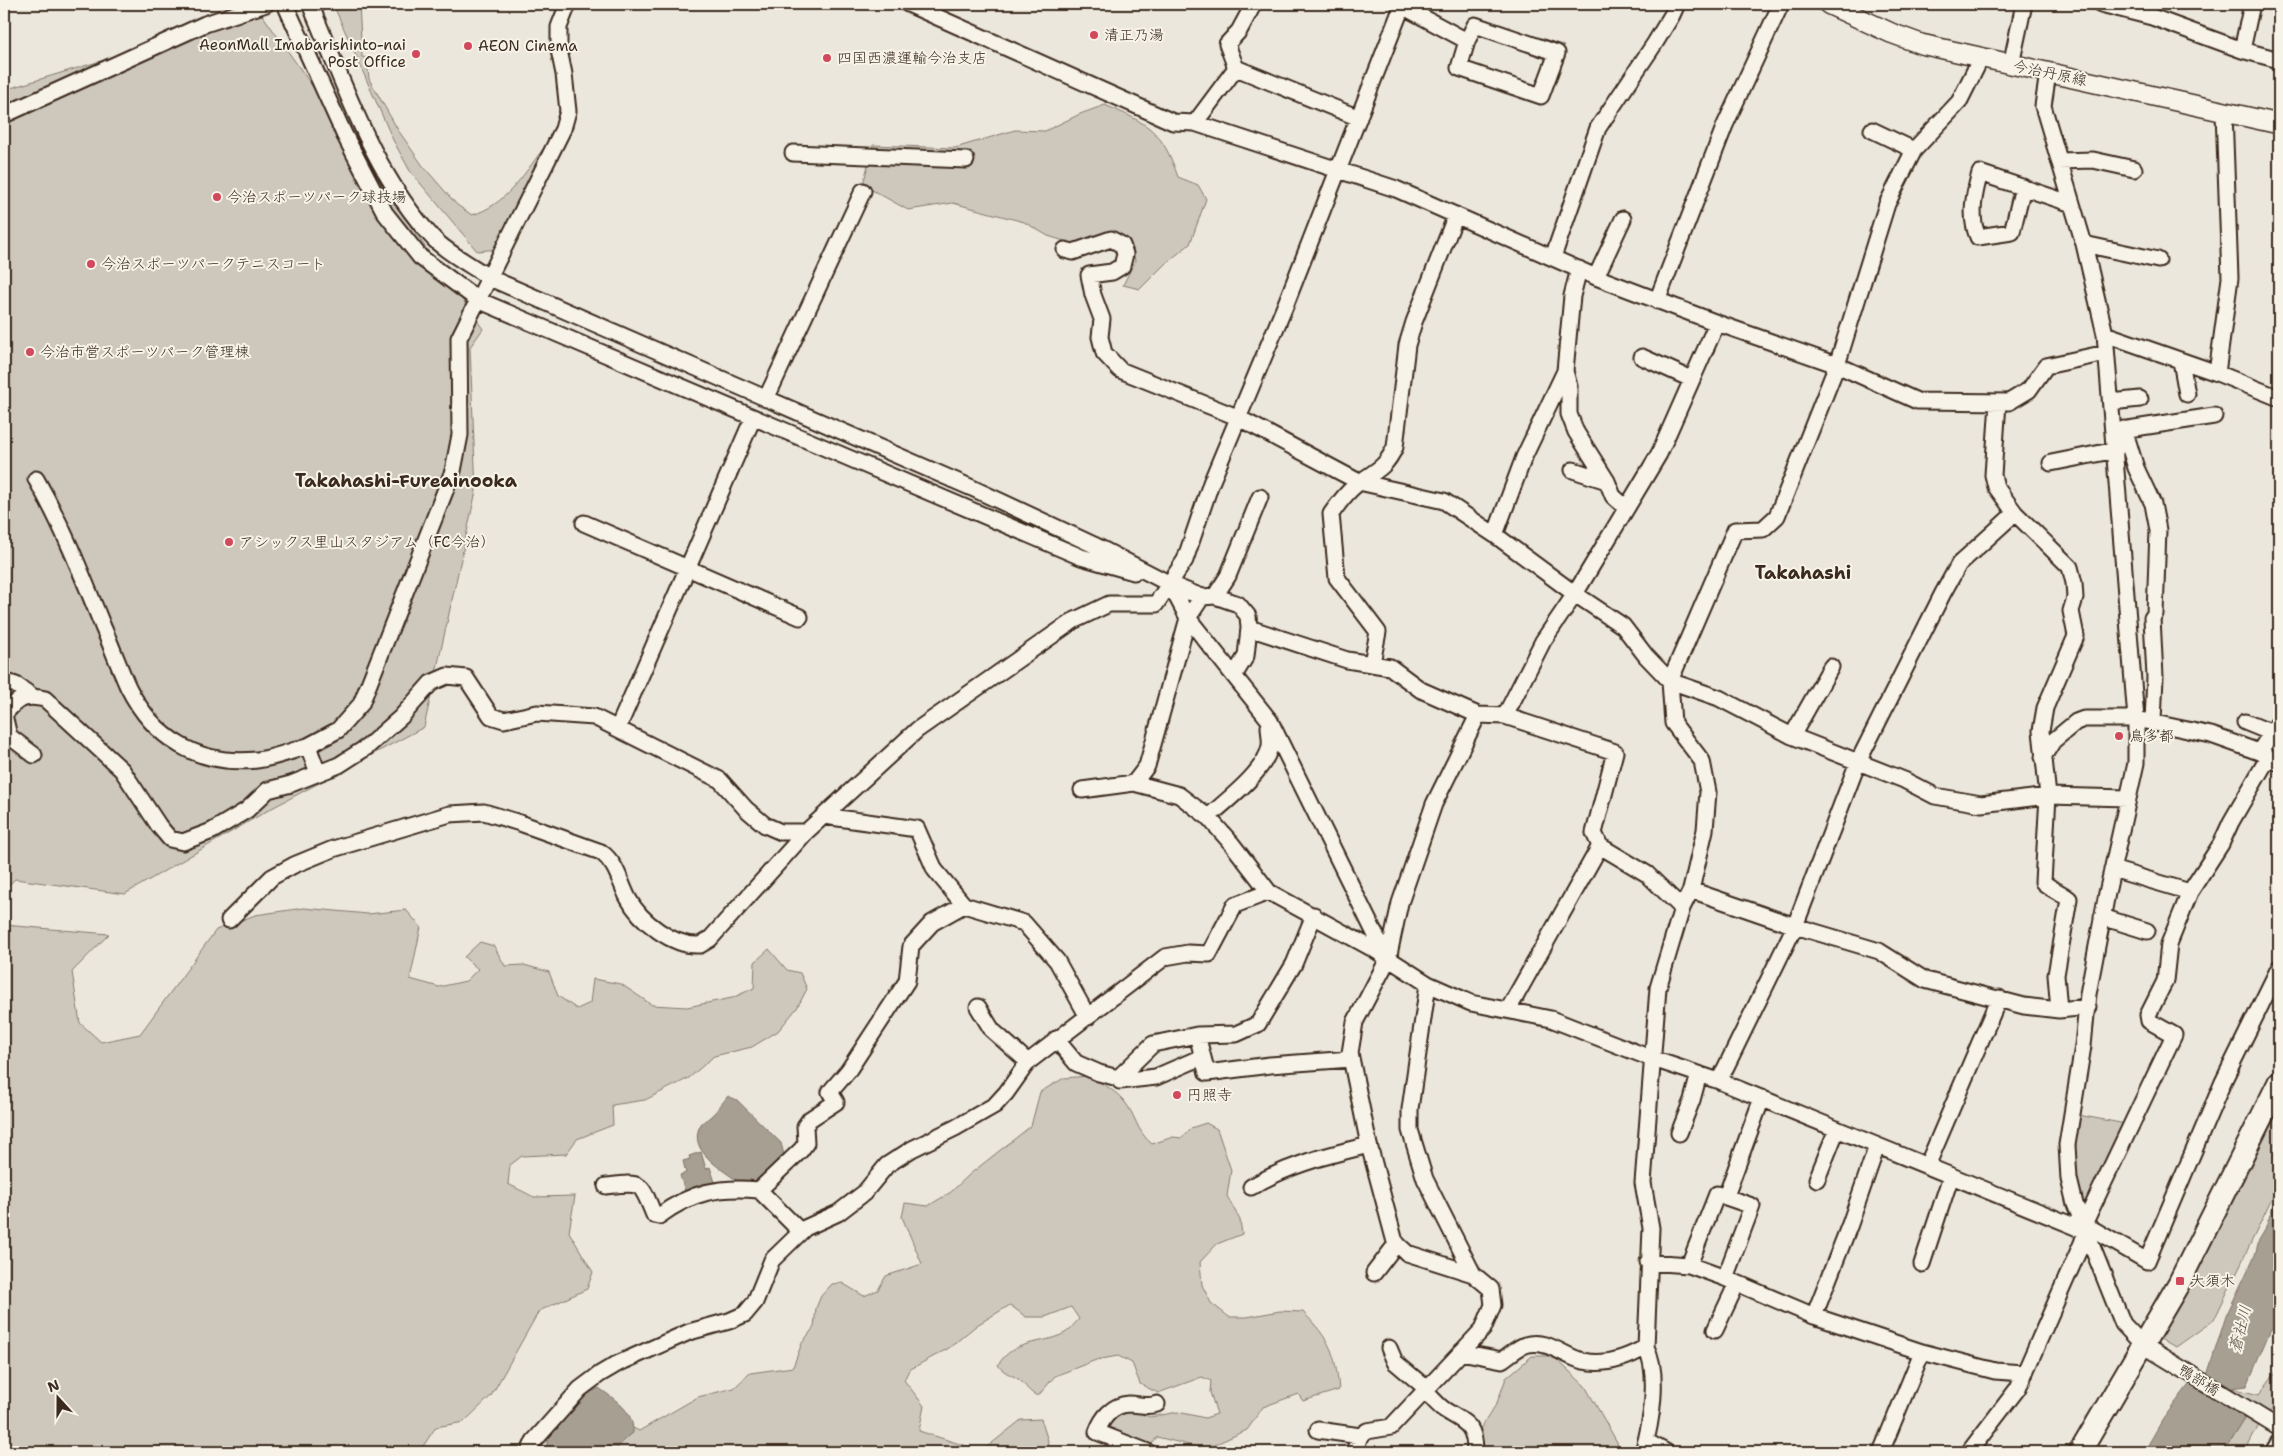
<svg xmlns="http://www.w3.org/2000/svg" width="2283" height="1456" viewBox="0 0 2283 1456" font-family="'Shantell Sans','Klee One',sans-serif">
<rect width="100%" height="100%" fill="#ece7dc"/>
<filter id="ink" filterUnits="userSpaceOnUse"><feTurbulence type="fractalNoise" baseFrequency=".02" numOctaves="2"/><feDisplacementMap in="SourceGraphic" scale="10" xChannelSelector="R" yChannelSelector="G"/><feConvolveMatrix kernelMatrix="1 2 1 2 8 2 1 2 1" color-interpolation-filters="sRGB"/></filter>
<g filter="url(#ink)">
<path fill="#cec8bc" stroke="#84796d" d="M333,4H359L362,57L367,58L369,79L398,130L423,166L457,205L472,215C506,205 523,175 543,149L552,146L499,249L477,251L410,171L393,140Z
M261,13L483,329L470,347L476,491L424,727L272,808L125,894L15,879L4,890V90Z
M1105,105C1149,124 1162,130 1178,177L1198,185L1206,199L1190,244L1165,264L1140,289L1123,285L1135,261L1133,249L1122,236L1098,238L1074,244L1048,236L1024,222L953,203L908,210L863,185L873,145L955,148L1015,130L1045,131L1080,114Z
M304,908L368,914L406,910L421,927L410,979L439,987L466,981L478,969L464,957L480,942L494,946L505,966L524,965L549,972L558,996L577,1009L590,1003L593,979L621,984L652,1005L687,1007L732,998L754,988L755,962L769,949L787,970L800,973L807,989L797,1008L778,1031L752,1047L714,1056L689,1078L645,1100L612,1105L613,1125L577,1139L566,1154L522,1156L510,1165L508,1184L534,1197L575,1196L569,1232L593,1272L587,1289L539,1311L491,1396L464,1422L436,1427L419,1452H4V925L109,934L72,972L80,1023L101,1042L140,1034L216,930L255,915Z
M1088,1076C1100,1082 1115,1090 1124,1101C1136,1115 1136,1131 1152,1144L1173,1137L1182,1138L1191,1128L1206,1123L1217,1129L1231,1170L1227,1196L1240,1220L1242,1234L1217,1244L1200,1262L1202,1285L1211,1303L1229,1317H1247L1280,1311L1303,1312C1330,1340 1335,1351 1339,1390L1303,1401L1298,1394L1263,1407L1247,1430L1205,1449L1157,1437L1147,1451L1100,1432L1115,1411L1131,1410L1150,1417L1178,1412L1205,1418L1217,1414L1210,1392L1211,1381L1202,1377L1158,1393L1140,1384L1132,1363L1118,1356L1096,1360L1055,1376L1038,1396C1029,1392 1028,1389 1022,1382C1015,1375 1005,1375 998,1365C1015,1338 1040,1346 1065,1333C1070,1330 1075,1323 1079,1319L1071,1307L1045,1317H1026L1010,1305L977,1325L949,1348L909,1370L904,1380L924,1406L919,1431L982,1451L1021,1420L1041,1419L1048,1441L1046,1452H602L629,1426L639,1431L698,1397L734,1388L750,1373L793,1367L802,1343L814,1327L816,1308L821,1296L832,1284L842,1283L864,1296L878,1290L886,1276L922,1264L902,1217L905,1203L928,1206L951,1192L970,1174L1031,1126L1040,1092L1064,1078Z
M2279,1110V1184L2214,1320L2176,1347L2160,1339Z
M2078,1115L2126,1124L2085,1215L2080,1203L2069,1145Z
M1532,1356H1553L1585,1386L1617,1442L1619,1452H1478V1432L1497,1403L1506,1378Z
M2279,1367V1401L2259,1425L2245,1452H2224L2245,1419L2232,1388L2259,1395Z"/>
<path fill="#a89f93" stroke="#7c7064" d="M728,1096L737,1100L781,1143L784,1155C774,1173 761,1182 740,1183C724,1170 685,1151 701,1124C703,1121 707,1120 710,1117C717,1111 722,1103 728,1096Z
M701,1152L706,1169L710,1167L716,1185L686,1195L680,1175L686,1173L683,1161L690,1159L689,1156Z
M2279,1188V1315L2269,1333L2247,1386L2232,1388L2245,1419L2224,1452H2144L2163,1419L2191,1382L2203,1388L2226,1316L2255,1255L2259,1240L2265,1230Z
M599,1388C615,1400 634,1410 633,1433L624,1440L614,1452H546L548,1434L586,1394Z"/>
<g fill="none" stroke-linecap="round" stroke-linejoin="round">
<defs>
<path id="minor" d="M285,4L344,134L385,213L420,257L478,300L1081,557L1134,572
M310,4C343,81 375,178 434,239C446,252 474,267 490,278L972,488L1094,545L1170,584L1188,618L1270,721L1387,958
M908,4L1173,122L1195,123L1396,189L1596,277L1717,323L1837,365L1917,401L2009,402L2029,390L2046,366L2106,353
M2101,4L2152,17L2242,50L2279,60
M1402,6L1467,41L1475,25L1557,53L1541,96L1459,68L1467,41
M2242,50L2252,4
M2011,65L2024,4
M1236,68L1359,118
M2048,73L2043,106L2084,244L2105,334L2136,719V763L2107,893L2088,994L2083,1046L2067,1145L2069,1179L2075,1204L2123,1324L2143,1345L2279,1428
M4,115L205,24L266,4
M1195,123L1236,68L1227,44L1239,31L1252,7L1251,4
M1872,130L1914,150
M793,153L966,160
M2059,161L2093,160L2134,169
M2023,187L2012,232L1978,237C1969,217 1974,194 1980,173L2072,204
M2084,244L2158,260
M1065,250L1073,252L1111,239L1122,245L1125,254L1122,266L1112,272L1089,275L1093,295L1102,319L1100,337L1104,353L1120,370L1237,417L1359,482L1444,501L1495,535L1575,594L1623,626L1646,656L1670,681L1719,698L1792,736L1904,780L1935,796L1981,804L2048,796L2128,798
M1553,257L1598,128L1655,43L1672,15L1677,4
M1596,277L1623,219
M1657,301L1725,125L1781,4
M2105,334L2217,373L2279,398
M1642,357L1691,379
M2181,361L2187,394
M1565,371L1569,386V414L1576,432L1607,481L1613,496L1626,508
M2217,373L2230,278L2224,112
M766,399L863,191
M2111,402L2140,399
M2124,429L2136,468L2153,504L2158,530L2155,614L2152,618L2155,677L2153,721
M2115,431L2214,416
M2051,463L2116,450
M1573,470L1607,481
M36,479C63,526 83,577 103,627C112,647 119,667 128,687C154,739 198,766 257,760C275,758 291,751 308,746
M584,523L800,617
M1495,535L1524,457L1565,371L1572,296L1579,269
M1167,583L1202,597L1215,596L1238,604L1248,616L1249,628
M1215,596L1228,576L1260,497
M1202,597L1188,618L1147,766L1134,783L1179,795L1208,817L1232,844L1269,892L1375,950L1428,984L1471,1003L1551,1019L1653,1059L1719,1081L2086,1231L2094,1230L2147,1261L2223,1082L2279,968
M1372,663L1378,632L1337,578L1331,514C1338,504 1349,489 1360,482C1377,470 1386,467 1395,447L1407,345L1414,322L1456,215
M1235,674L1246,656L1249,628L1347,660L1390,667L1421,690L1478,715
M4,681L16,685L32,696
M4,715C16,699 25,694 45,699L122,770L159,826L170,839L183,842L212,831L247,810L268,790L291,784L339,765L367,747L401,717L431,683L447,676L466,678L491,716L504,720L537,713L594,717L720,780L746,809L765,825L781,832H806L917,730L1073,621L1109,604H1156L1185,560L1211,483L1285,306L1403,4
M4,715L9,736L34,755
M1505,716L1615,752L1594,833L1600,846L1647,874L1682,908
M2245,722L2272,733
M618,728L753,418
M1792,736L1831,667
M2259,752L2279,722
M2043,757L2053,741L2076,722L2084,719H2136L2211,735L2259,752L2279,763
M318,773L308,746L338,730L361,704L453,471L460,435L459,338L563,129L568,111L564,74L559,50V27L568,4
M1082,790L1134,783
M824,816L917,829L935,870L964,905L1024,923L1057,961L1088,1017
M1208,817C1226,801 1266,771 1270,746C1271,740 1269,732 1269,726
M2112,869L2190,892
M1691,890L1795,926L1879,951L1925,980L2024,1006L2059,1010L2056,975L2069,899C2061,892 2050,889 2043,882L2048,796L2041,731L2045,708L2076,636L2071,611L2075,598L2074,583L2070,567L2015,513L1996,487L1993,475L1998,403
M2102,917L2147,931
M229,920L272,877L294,865L333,849L450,814L484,812L520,823L601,852C617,864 619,880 628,898C640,921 673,947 700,945L710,939L806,832
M1428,984L1410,1109V1130L1425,1179L1473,1274
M978,1007L992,1030L1028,1062
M1508,1010L1600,846
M2059,1010L2088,1007
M1197,1035L1236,1034L1258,1024L1294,964L1314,915
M1056,1039L1076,1063L1099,1073L1118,1078L1120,1081L1156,1077L1202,1057
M1118,1078L1153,1044L1197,1035L1207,1073L1270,1065L1351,1059
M1719,1081L1795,926L1858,762L1943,593L1959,564L2015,513
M1679,1133L1692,1100L1699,1074
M1927,1166L1999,998
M1817,1179L1837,1129
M606,1186C643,1182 640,1181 654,1215L659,1216C691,1192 720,1186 759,1190
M1251,1187C1290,1164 1326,1156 1369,1145
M1726,1196L1762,1098
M801,1232L759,1190L801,1150L806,1143L805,1126L810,1119L836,1102L830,1092L848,1071L907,981L911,946L932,923L964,905
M1648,1262L1689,1265L1725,1278L1814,1316L1922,1352L1995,1371L2023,1373
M1922,1264L1951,1176
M1689,1265L1717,1194L1752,1206L1725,1278
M1374,1273L1397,1243
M1814,1316L1850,1224L1877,1146
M1715,1330L1737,1283
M1389,1348L1395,1362L1427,1389
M1461,1352L1502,1360C1509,1355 1517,1348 1525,1345C1547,1338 1565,1357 1583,1361C1604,1366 1627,1358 1646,1347L1651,1228L1643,1183L1658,988L1682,908L1691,890L1705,830L1708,792L1702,761L1673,723L1670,681L1735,530L1763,529L1777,516L1837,365L1887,204L1914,150L1959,102L1981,58
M1425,1391C1430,1396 1436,1403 1442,1408C1463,1423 1475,1421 1475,1452
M1318,1430L1360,1436
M1646,1441L1666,1452
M529,1452L534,1441L580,1389L600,1374L617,1364L689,1332L729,1321L745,1314L755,1302L772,1260L805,1228L838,1213L864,1193L887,1165L912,1149L955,1128L995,1105L1006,1093L1028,1062L1165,957L1188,953L1209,954L1235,905L1269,892
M1148,1452L1097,1432C1102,1418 1112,1405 1129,1404C1139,1404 1147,1408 1157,1404
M1354,1452L1360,1436L1367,1431L1391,1427L1483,1329L1493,1305L1491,1289L1473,1274L1407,1253L1395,1242L1369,1145L1350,1053L1355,1022L1388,959L1400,903L1434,804L1478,715L1505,716L1543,641L1575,594L1659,454L1717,323
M1643,1452C1651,1424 1660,1374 1646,1347
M1881,1452L1922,1352
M1969,1452L2018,1388L2082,1243L2086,1231V1220L2174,1035L2149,1021L2148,1015L2165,981L2169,944L2190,892L2221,844L2231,822L2268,758
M2273,1452L2279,1442"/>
<path id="major" d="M1828,4L1891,33L1921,44L2279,124"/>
<path id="highway" d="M2080,1452L2179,1283L2279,1082"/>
</defs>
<use href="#minor" stroke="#3b2a1e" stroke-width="19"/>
<use href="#major" stroke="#3b2a1e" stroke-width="22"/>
<use href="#highway" stroke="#3b2a1e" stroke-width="25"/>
<use href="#minor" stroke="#f7f3e8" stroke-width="15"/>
<use href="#major" stroke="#f7f3e8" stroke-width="19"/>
<use href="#highway" stroke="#f7f3e8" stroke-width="21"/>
</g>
</g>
<g fill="#d1495b" stroke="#f7f3e8" stroke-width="2">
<circle cx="1094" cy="35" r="5"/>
<circle cx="468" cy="46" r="5"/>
<circle cx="416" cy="54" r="5"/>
<circle cx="827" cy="58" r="5"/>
<circle cx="217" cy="197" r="5"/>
<circle cx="91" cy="264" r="5"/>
<circle cx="30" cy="352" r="5"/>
<circle cx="229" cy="542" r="5"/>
<circle cx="2119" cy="736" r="5"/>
<circle cx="1177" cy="1095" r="5"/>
<rect x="2175" y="1276" width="10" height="10" rx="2.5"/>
</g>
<g text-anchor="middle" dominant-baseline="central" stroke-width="4" stroke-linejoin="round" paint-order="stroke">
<g font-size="15" fill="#3b2a1e" stroke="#f7f3e8" text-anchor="start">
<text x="1104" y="35">清正乃湯</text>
<text x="406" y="45" text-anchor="end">AeonMall Imabarishinto-nai<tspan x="406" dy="17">Post Office</tspan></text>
<text x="478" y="46">AEON Cinema</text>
<text x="837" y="58">四国西濃運輸今治支店</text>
<text x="227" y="197">今治スポーツパーク球技場</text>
<text x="101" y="264">今治スポーツパークテニスコート</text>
<text x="40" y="352">今治市営スポーツパーク管理棟</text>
<text x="239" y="542">アシックス里山スタジアム（FC今治）</text>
<text x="2129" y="736">鳥多都</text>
<text x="1187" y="1095">円照寺</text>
<text x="2190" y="1281">大須木</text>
</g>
<g font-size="15" fill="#3b2a1e" stroke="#f7f3e8">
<text transform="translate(2050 73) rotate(12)">今治丹原線</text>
<text transform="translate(2199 1380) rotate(32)">鴨部橋</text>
</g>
<g font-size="16" font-style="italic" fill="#615347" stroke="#f7f3e8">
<text transform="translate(2240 1329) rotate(-76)">蒼社川</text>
</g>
<g font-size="18" font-weight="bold" fill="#3b2a1e" stroke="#f7f3e8">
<text x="406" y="481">Takahashi-Fureainooka</text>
<text x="1803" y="573">Takahashi</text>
</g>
</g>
<rect width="2283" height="1456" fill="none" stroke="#f7f3e8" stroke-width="20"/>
<rect x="10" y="10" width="2263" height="1436" fill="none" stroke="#3b2a1e" stroke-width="2" filter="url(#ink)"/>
<g transform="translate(58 1398) rotate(339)" stroke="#f7f3e8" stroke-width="4" paint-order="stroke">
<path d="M0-4L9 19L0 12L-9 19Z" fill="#3b2a1e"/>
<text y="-8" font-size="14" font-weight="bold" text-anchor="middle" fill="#3b2a1e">N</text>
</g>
</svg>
